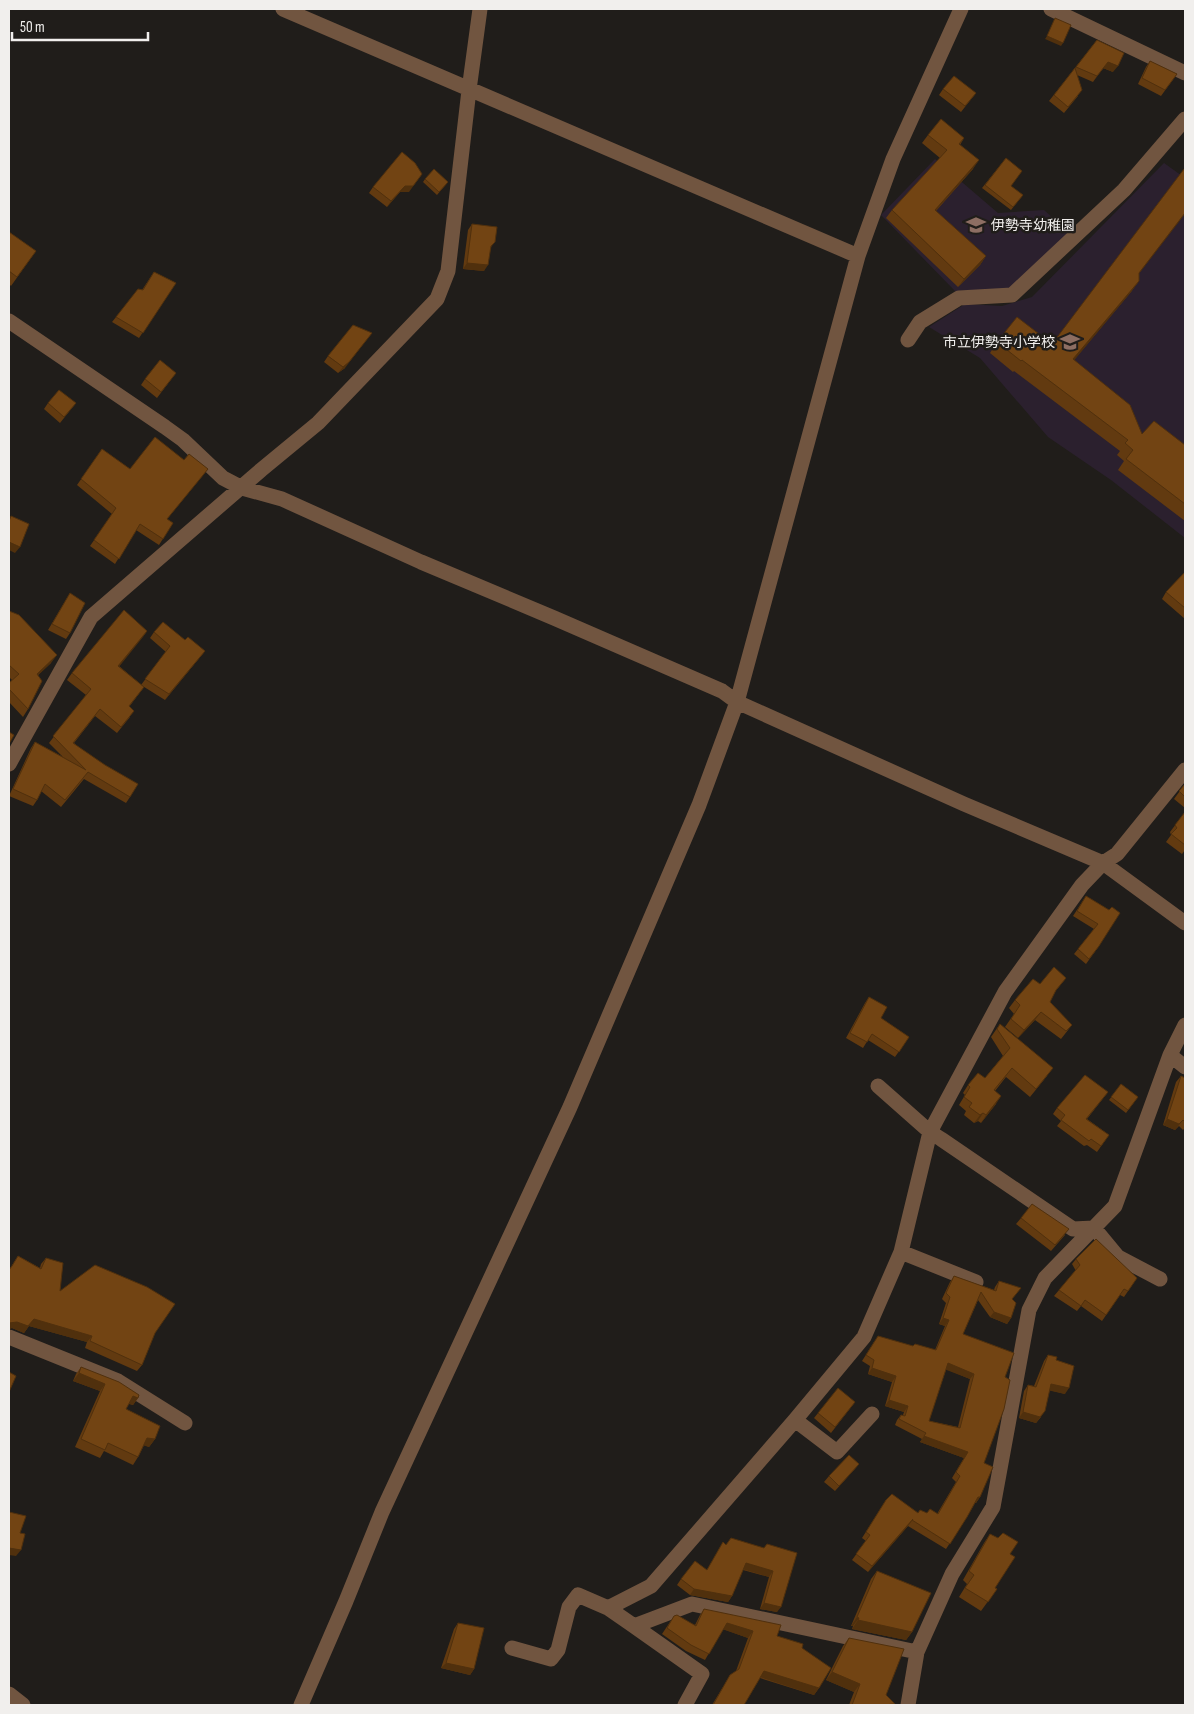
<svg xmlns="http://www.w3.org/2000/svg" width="1194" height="1714" viewBox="0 0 1194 1714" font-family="'Sofia Sans Condensed','Noto Sans JP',sans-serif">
<rect width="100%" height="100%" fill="#201d1a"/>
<path fill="#2b202e" d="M935,159L998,213L1044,210L1072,235L1012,289L955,291L881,215Z
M1164,163L1185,178V538L1111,480L1048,437L980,358L929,327L965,304L1002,306L1032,297Z"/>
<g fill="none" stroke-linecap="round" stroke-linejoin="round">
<path stroke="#715540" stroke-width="15" d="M283,9L858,256
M1051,9L1185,73
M9,321L165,427L183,440L223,478L242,488L282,499L421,562L554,618L722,691L737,702L964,804L1103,863L1185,923
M908,340L920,322L959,298L1012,295L1124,190L1185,119
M9,764L91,617L261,470L318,423L437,299L448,271L469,90L480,9
M1170,1055L1185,1067
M878,1086L930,1132L941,1139L1073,1229L1094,1228L1118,1257L1160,1279
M901,1252L976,1282
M9,1337L118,1381L185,1423
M795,1420L837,1452L872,1414
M608,1608L651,1586L795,1420L864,1337L901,1252L930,1132L1005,992L1082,885L1103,863L1117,854L1185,770
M634,1626L702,1674L685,1705
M512,1648L551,1659L558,1650L569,1607L578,1595L608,1608L634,1626L692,1604L917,1652
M9,1694L23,1705
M301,1705L346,1601L382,1512L570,1107L699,805L737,702L858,256L893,159L961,9
M908,1705L917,1652L952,1574L993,1507L1029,1310L1045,1278L1115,1206L1170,1055L1185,1025"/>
</g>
<path fill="#623a10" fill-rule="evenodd" d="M1097,40L1113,72L1103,68L1093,82L1077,75L1078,96L1064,113L1049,101Z
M1150,61L1177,74L1161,96L1138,84L1146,67Z
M943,89L976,93L961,112L939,95Z
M928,135L964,138L960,145L973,169L936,211L986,256L980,265L958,287L886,218L892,210L940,158L922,143Z
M1006,158L1011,186L1023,195L1011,210L982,188Z
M425,179L448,182L437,195L423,182Z
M373,187L409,192H400L387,207L369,193Z
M472,224L495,242L491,247L484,271L463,269L468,230Z
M9,232L36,251L11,286L9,284Z
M154,272L176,283L139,338L112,322L116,317L142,290Z
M1139,274V281L1131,292L1074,360L1142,434L1185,445V521L1118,470L1124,461L1117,455L1120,451L1014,371L1013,372L990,353L997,342L1052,344Z
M328,356L345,368L338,373L324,362Z
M176,373L157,398L141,385L145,379Z
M48,403H76L60,423L44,409Z
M102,449L130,469L184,460L204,474L167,519L173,523L159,545L136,530L115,564L90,546L112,514L77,485Z
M1185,572V619L1162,599L1166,592Z
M70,593V633L66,639L48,630Z
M9,611L51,663L38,675L28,709L23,717L9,702V683L12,680L9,677Z
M147,631L119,666L144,687L129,707L130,717L117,733L95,716L74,743L130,797L126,803L84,779L61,807L41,791L37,800L33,806L9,796L31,748L35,742L63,757L49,743L86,695L67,680L72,673Z
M154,632L205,651L165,700L141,685L166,652L150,638Z
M1185,784V808L1174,799Z
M1185,812V850L1182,854L1166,842L1171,835L1170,832Z
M1086,896L1109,910L1099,946L1086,964L1074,954L1094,929L1073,916Z
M1066,978L1054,993L1050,1002L1072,1025L1061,1039L1035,1020L1018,1038L1005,1027L1014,1014L1009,1008L1015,1000L1040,984Z
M869,997L881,1018L909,1037L895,1057L868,1040L863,1048L846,1038L865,1003Z
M1000,1024L1047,1076L1030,1097L1006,1077L995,1091L996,1104L981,1123L978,1121L974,1123L964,1115L966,1111L959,1105L965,1095L963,1093L968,1085L985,1078L1003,1056L991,1037Z
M1181,1076L1185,1078V1128L1183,1130L1179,1126L1175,1130L1163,1125L1176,1082Z
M1121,1084L1138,1097L1126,1113L1109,1100Z
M1108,1092L1087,1119L1109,1135L1097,1152L1087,1145L1084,1146L1057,1126L1061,1121L1053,1114L1057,1108Z
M1021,1218L1065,1235L1051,1251L1016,1224Z
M18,1256L40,1268L41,1264L46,1258L60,1291L155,1333L142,1365L137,1371L85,1348L87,1342L29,1326L24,1333L12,1328L9,1329V1270Z
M1076,1259L1137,1278L1124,1297L1120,1295L1102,1321L1081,1306L1077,1311L1054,1296L1059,1290L1076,1271L1072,1264Z
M954,1276L994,1290L995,1287L999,1281L1012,1299L1011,1318L1007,1324L990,1317L978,1300L963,1334L1005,1377L984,1463L980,1497L976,1503H975L967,1517L946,1549L908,1526L868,1572L852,1560L866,1541L862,1538L886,1500L918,1513H927L937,1514L956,1482L952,1478L964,1458L920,1442L922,1439L895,1425L897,1420L901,1415H903L904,1412L885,1406L892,1382L868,1374L870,1366L862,1361L874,1342L913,1346L935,1350L945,1326L939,1324L946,1303L942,1299L950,1282ZM946,1369L970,1379L958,1427L929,1421Z
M1048,1355L1056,1360L1065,1394L1049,1390L1041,1417L1036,1423L1019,1418L1024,1391L1028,1385L1034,1386L1044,1361Z
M81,1367L138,1398L133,1405L129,1404L126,1409L155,1439L149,1447L144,1445L138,1457L133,1465L104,1451L100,1458L75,1447L100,1391L73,1381L76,1374Z
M855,1402L831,1433L814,1418L818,1413Z
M859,1464L854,1470L835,1491L824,1482L829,1476Z
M990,1534L1010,1554L995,1588L997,1589L981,1611L959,1597L967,1584L963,1580L984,1543Z
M723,1542L726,1545L764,1548L797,1553L777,1612L760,1609L769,1577L743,1570L732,1596L728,1602L690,1595L677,1585L681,1579L707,1570Z
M877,1571L912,1632L906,1640L852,1629L853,1626H851L871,1579Z
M704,1609L777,1636L802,1648L819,1688L814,1695L760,1678L744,1705H712L726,1682L730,1675L736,1671L748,1638L723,1629L705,1660L686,1651L662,1634L674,1616L695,1625L700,1615Z
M458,1623L474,1669L470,1675L441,1668L454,1629Z
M849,1638L886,1695L895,1704L894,1705H849L854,1692L826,1680L843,1646Z"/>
<path fill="#50300d" d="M1047,36L1063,43L1061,46L1045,39Z
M1108,62L1118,66L1113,72L1103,68L1093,82Z
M979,160L973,169L929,218L935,210Z
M422,174L409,192H400L387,207L391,201L405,186Z
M1185,213V214L1131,284L1139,273Z
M986,256L980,265L958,287L964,279Z
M467,263L488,265L484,271L463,269Z
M1139,281L1131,292L1066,370L1073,359Z
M367,339L345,368L338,373L343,367Z
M9,542L20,547L15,553L9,550Z
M147,631L143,637L114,673L118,666Z
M205,651L201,656L165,700L169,694Z
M57,655L51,663L32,681L37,674Z
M1041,1012L1035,1020L1018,1038L1024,1030Z
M1001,1096L996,1104L981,1123L986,1115Z
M983,1113L978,1121L974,1123L980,1115Z
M1167,1119L1183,1120L1175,1130L1163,1125Z
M994,1312L1011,1318L1007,1324L990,1317Z
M943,1318L949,1320L945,1326L939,1324Z
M34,1319L92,1336L87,1342L29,1326L24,1333L12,1328L9,1329V1323Z
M948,1363L974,1374L970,1379L944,1369Z
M872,1368L896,1376L892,1382L868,1374Z
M79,1373L105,1384L100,1391L73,1381Z
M1051,1384L1069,1388L1065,1394L1047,1390Z
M133,1396L138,1398L133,1405L128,1403Z
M889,1400L908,1406L904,1412L885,1406Z
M1045,1411L1036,1423L1019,1418L1023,1412Z
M924,1436L968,1452L964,1458L920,1442Z
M147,1438L155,1439L149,1447L142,1445Z
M978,1497H980L976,1503L974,1502Z
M913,1519L908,1526L868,1572L872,1566Z
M9,1548L21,1550L16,1556L9,1555Z
M746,1563L773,1571L769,1577L742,1569Z
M694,1589L732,1596L728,1602L690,1595Z
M764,1603L781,1607L777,1612L760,1609Z
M857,1617L859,1618L853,1626H851Z
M858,1620L912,1632L906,1640L852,1629Z
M727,1623L753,1631L748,1638L722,1629Z
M446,1663L474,1669L470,1675L441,1668Z
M764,1671L819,1688L814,1695L760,1677Z
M832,1672L860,1684L854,1692L826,1680Z"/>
<path fill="#724413" stroke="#50300d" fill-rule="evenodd" d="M1055,18L1071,25L1063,43L1047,36Z
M1097,40L1124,53L1118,66L1108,62L1097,76L1076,67Z
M1150,61L1177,74L1165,90L1142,78Z
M1075,68L1082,90L1068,107L1054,95Z
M954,76L976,93L965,106L943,89Z
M941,119L964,138L959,144L979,160L935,210L986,256L964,279L892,210L947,150L928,135Z
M402,152L415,163L422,174L413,186H405L391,201L373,187Z
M1006,158L1022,171L1011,186L1023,195L1013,207L985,185Z
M434,169L448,182L439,192L425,179Z
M1184,169L1185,170V213L1139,273V281L1073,359L1130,405L1142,434L1154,421L1185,445V504L1126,459L1133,450L1125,443L1128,440L1022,360L1021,361L997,342L1017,317L1052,344Z
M472,224L497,227L495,242L491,246L488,265L467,263Z
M9,232L36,251L17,277L9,271Z
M154,272L176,283L143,333L116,317L138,289L143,290Z
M353,325L372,333L349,362L343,367L328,356Z
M160,360L176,373L161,392L145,379Z
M59,390L76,403L64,417L48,403Z
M155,437L184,460L189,454L208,469L167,519L173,523L163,539L140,524L119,559L94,540L116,508L81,479L102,449L130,469Z
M11,516L29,524L20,547L9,542V521Z
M1185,572V608L1166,592Z
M70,593L85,603L70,633L52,624Z
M124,610L147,631L118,666L144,687L129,706L134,711L121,727L100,709L73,743L105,765L138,784L130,797L88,772L65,800L45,784L37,800L13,789L35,742L86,770L53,736L91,689L72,673Z
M9,611L19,615L57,655L37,674L42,681L28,709L9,689V683L19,674L9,665Z
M163,622L185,640L188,637L205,651L169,694L145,679L170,646L154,632Z
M9,732L14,735L9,744Z
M1185,784V797L1179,791Z
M1185,812V845L1171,834L1177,828L1175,825Z
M1086,896L1109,910L1112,907L1120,913L1099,946L1089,959L1078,949L1098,924L1077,911Z
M1054,967L1066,978L1056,990L1050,1002L1072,1025L1066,1031L1041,1012L1024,1030L1011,1019L1020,1005L1015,1000L1033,979L1040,984Z
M869,997L887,1007L881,1018L909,1037L899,1052L872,1034L867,1042L850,1033Z
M1000,1024L1053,1068L1036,1089L1012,1068L994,1090L1001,1096L986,1115L983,1113L980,1115L969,1107L972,1103L964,1097L970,1087L968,1085L978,1073L985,1078L1010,1048L997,1029Z
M1085,1075L1108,1092L1086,1119L1109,1135L1101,1146L1091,1139L1089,1141L1061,1120L1065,1115L1057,1108Z
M1181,1076L1185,1078V1122L1183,1120L1179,1124L1167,1119Z
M1121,1084L1138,1097L1128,1110L1111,1097Z
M1032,1204L1069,1229L1055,1245L1021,1218Z
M1096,1239L1137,1278L1128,1291L1124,1289L1106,1315L1085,1300L1081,1306L1059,1290L1080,1265L1076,1259Z
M18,1256L41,1269L46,1258L63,1263L60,1291L95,1265L147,1287L175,1304L155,1333L142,1365L90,1341L92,1336L34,1319L28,1326L17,1322L9,1323V1270L12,1266Z
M954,1276L996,1291L999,1281L1021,1288L1012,1299L1016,1303L1011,1318L994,1312L981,1292L963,1334L1014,1353L1005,1377L1010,1380L1004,1409L984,1463L993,1467L980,1497H978L967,1517L950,1544L912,1520L913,1519L872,1566L856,1554L870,1535L866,1532L886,1500L892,1494L918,1513L920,1510L927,1513L930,1509L938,1514L960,1476L956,1472L968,1452L924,1436L926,1433L899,1419L901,1415L905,1416L908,1406L889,1400L896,1376L872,1368L874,1360L866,1355L878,1336L913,1346L915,1344L936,1350L949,1320L943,1318L950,1297L946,1293ZM948,1363L974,1374L960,1428L929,1421Z
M1048,1355L1057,1357L1056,1360L1074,1366L1069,1388L1051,1384L1045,1411L1040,1417L1023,1412L1028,1385L1036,1387Z
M81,1367L119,1382L139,1395L138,1398L133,1396L126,1409L160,1426L155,1439L147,1438L138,1457L108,1443L105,1450L81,1439L105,1384L79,1373Z
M9,1372L16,1376L9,1392Z
M838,1388L855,1402L835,1427L818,1413Z
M849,1455L859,1464L839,1486L829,1476Z
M9,1512L26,1516L20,1533L25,1534L21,1550L9,1548Z
M1003,1533L1018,1542L1010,1554L1015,1557L995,1588L997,1589L988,1602L965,1588L974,1575L969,1571L990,1534L998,1538Z
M731,1538L764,1548L767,1544L797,1553L781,1607L764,1603L773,1571L746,1563L732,1596L694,1589L681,1579L695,1561L707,1570L723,1542L726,1545Z
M877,1571L931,1593L912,1632L858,1620L859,1618L857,1617Z
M704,1609L781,1625L777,1636L803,1644L802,1648L831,1668L819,1688L764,1671L744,1705H713L730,1675L739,1669L753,1631L727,1623L709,1654L691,1645L667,1628L674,1616L677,1615L696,1626Z
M458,1623L484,1628L474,1669L446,1663Z
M849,1638L904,1649L886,1695L895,1704L882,1705H852L860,1684L832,1672Z"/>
<defs>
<symbol id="school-bare" viewBox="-9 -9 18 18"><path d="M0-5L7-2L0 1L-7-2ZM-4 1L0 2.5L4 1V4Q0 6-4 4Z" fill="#8d6e63" stroke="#201d1a" stroke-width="2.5" paint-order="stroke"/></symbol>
</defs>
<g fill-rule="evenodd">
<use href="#school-bare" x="962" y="211" width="28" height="28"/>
<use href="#school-bare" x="1056" y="328" width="28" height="28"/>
</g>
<g text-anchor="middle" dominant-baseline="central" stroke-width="5" stroke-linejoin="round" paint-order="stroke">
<g font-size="14" fill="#f1efed" stroke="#201d1a" text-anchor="start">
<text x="991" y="225">伊勢寺幼稚園</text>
<text x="1055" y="342" text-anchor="end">市立伊勢寺小学校</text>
</g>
</g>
<rect width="1194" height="1714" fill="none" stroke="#f1efed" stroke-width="20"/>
<path d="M12 32v8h136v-8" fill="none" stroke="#f1efed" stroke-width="2.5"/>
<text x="20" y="32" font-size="15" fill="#f1efed" stroke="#201d1a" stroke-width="4" paint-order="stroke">50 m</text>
</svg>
